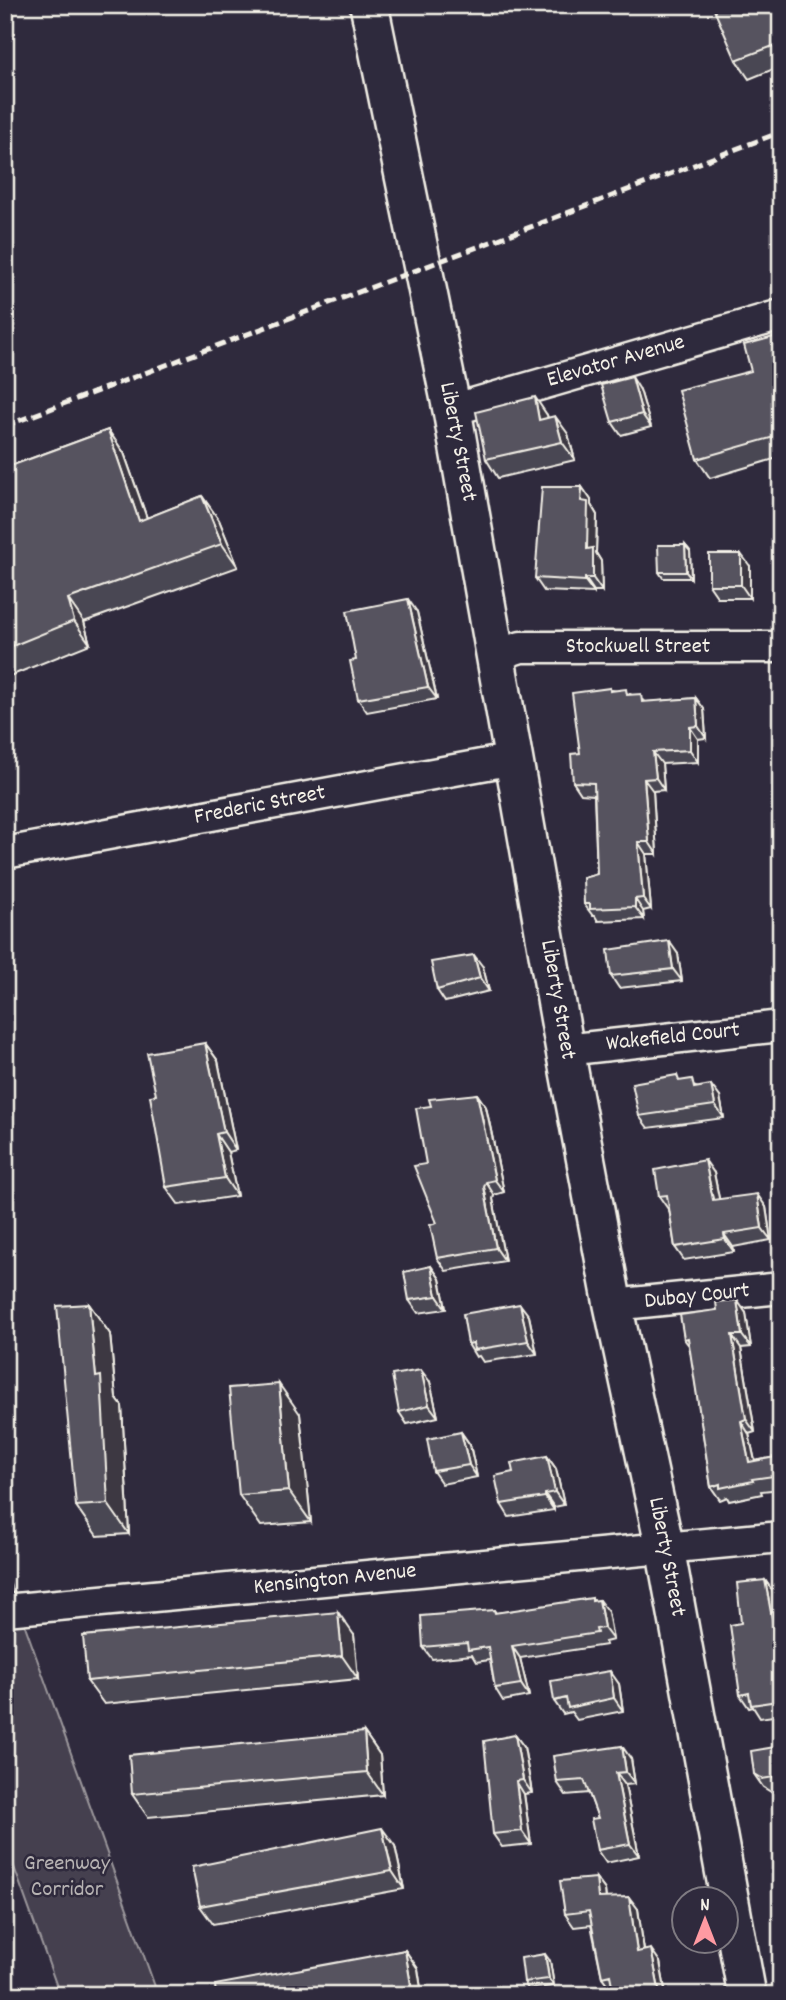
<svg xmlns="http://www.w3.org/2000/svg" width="786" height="2000" viewBox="0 0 786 2000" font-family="Dekko,sans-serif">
<rect width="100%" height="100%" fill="#2f2a3d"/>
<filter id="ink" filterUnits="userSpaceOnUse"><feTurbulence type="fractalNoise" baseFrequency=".0143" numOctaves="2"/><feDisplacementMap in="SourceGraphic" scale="14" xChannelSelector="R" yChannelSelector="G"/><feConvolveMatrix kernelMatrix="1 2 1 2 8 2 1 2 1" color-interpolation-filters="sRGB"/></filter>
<g filter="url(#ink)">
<path fill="#454050" stroke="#9c989c" stroke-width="2" d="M5,1570L158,1995H60L5,1842Z"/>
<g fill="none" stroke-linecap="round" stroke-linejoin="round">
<defs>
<path id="minor" d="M452,410L781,315
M497,655L521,647H781
M5,853L514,759
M565,1050L781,1026
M613,1305L781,1288
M5,1610L781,1537"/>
<path id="tertiary" d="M369,5L452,410L565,1050L613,1305L665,1548L747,1995"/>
</defs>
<use href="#minor" stroke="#f4f1e8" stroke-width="35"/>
<use href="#tertiary" stroke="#f4f1e8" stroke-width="42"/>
<use href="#minor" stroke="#2f2a3d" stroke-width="30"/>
<use href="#tertiary" stroke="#2f2a3d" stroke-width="37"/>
<path stroke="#f4f1e8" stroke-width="5" stroke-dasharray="10 5" stroke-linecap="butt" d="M5,426L781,132"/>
</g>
<path fill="#4a4752" stroke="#f4f1e8" stroke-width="2" d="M781,5V66L749,79L736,60Z
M781,335V457L710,478L697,459L751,371Z
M640,390L651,427L621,435L612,422Z
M547,415L548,418L568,434L575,460L498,478L486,459Z
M108,430L124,453L147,518L202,496L219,520L238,567L84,622L90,644L5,678V468Z
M582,487L591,500V505L597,515L596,553L601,561L602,591H594V593L544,591L535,578Z
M685,545L690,551L691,578H663L659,572Z
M750,566V598H718L709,585Z
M417,612L437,699L367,712L358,699L356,660Z
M612,690L630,694L646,702L696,698L704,709L706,738L698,739V762L662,764L664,790L653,791L657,854H646L651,909L643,911L644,919L598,921L595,916H593L584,904L597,874L594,795L581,794L573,782L580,753Z
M678,954L682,981L619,988L611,976Z
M483,967L489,991L445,1002L437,990Z
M205,1043L218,1061L236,1150L228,1152L237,1196L179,1205L166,1187L156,1095Z
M681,1081L720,1097L724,1118L648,1128L639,1116Z
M477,1094L486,1107L504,1192L494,1195L493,1199L505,1261L446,1271L437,1258V1223L426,1164L431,1106Z
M714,1173L719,1199L766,1207L771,1240L733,1247L734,1252L684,1260L675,1247L669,1209H668L659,1196Z
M431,1266L440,1279L446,1309L418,1313L409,1300Z
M89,1304L110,1334L116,1398L122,1406L129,1534L97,1536L76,1506Z
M746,1313L751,1347L741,1348L755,1432L749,1434L755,1461L781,1456V1489L761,1491L762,1494L729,1501L727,1497L720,1500L711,1487L690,1347L684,1339Z
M529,1316L537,1354L483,1362L479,1356L476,1357L468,1344Z
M430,1382L438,1417L407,1424L399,1412Z
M300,1414L311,1522L261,1526L239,1495Z
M461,1432L470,1445L477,1477L442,1484L433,1471Z
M547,1456L556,1469L564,1505L554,1507V1510L509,1517L501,1504L513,1472Z
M765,1580L774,1593L780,1715L760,1718L753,1707L749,1708L740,1695L741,1623Z
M594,1600L608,1612L613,1640L605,1642L606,1645L520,1658L529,1696L503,1701L495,1688L490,1660L476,1662L472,1655L432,1659L423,1647L494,1610L496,1613Z
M354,1635L358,1679L104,1704L87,1681Z
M619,1684L623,1711L577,1720L571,1712L563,1714L554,1701Z
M364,1732L380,1755L383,1795L148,1817L132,1794Z
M515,1735L524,1747L532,1793L524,1794L531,1844L502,1847L493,1834Z
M781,1746V1791L771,1792L763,1787L754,1774Z
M631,1759L635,1784L625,1785L639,1856L606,1863L597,1850L598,1818L589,1793L566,1795L557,1782Z
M395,1846L404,1889L213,1924L200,1906Z
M596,1878L605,1890L606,1898L638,1909L644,1951L660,1962L666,1995H614L612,1989H611L602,1977L591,1925L574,1927L565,1914Z
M405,1950L418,1969L422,1995H216Z
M550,1961L554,1986L528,1989L524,1982Z"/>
<path fill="#3c3942" stroke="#f4f1e8" stroke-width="2" d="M632,377L640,390L651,427L642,414Z
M535,397L547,415L552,438L539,420Z
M555,416L568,434L575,460L562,442Z
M108,430L124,453L156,544L139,521Z
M582,487L591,500V505L597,515L596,553L601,561L602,591L593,578L587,549L581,501Z
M202,496L219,520L238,567L222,544Z
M685,545L690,551L691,578L686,572Z
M741,554L750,566V598L741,585Z
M585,578L594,591V593L585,581Z
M68,599L84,622L90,644L74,621Z
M408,599L417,612L437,699L428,687Z
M696,698L704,709L706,738L698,726Z
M690,727L698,739V762L690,750Z
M653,752L662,764L664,790L656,778Z
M644,779L653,791L657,854L649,842Z
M638,842L646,854L651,909L643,898Z
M635,899L643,911L644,919L635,907Z
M669,941L678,954L682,981L673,969Z
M474,955L483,967L489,991L480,978Z
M205,1043L218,1061L236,1150L224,1132Z
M711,1085L720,1097L724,1118L715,1105Z
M477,1094L486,1107L504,1192L495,1180Z
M216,1134L228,1152L237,1196L225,1178Z
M705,1160L714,1173L722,1213L713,1200Z
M486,1182L494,1195L493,1199L505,1261L496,1248L484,1187Z
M757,1194L766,1207L771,1240L762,1228Z
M724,1234L733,1247L734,1252L725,1239Z
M431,1266L440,1279L446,1309L437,1296Z
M737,1300L746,1313L751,1347L742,1335Z
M89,1304L110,1334L116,1398L122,1406L129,1534L108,1504Z
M520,1304L529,1316L537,1354L528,1341Z
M732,1335L741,1348L755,1432L746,1419Z
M421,1370L430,1382L438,1417L429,1405Z
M279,1384L300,1414L311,1522L289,1491Z
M741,1421L749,1434L758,1475L749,1462Z
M461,1432L470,1445L477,1477L469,1465Z
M547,1456L556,1469L564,1505L555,1492Z
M545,1494L554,1507V1510L545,1497Z
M765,1580L774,1593L781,1628V1667Z
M599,1600L608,1612L613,1640L604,1628Z
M338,1612L354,1635L358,1679L342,1656Z
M512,1646L520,1658L529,1696L521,1684Z
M610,1671L619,1684L623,1711L614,1698Z
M364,1732L380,1755L383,1795L367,1772Z
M515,1735L524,1747L532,1793L523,1780Z
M622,1746L631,1759L635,1784L626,1772Z
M616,1773L625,1785L639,1856L630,1844Z
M516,1781L524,1794L531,1844L522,1831Z
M382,1828L395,1846L404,1889L392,1871Z
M596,1878L605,1890L607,1911L598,1898Z
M629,1897L638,1909L646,1964L637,1952Z
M651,1949L660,1962L666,1995H660Z
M405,1950L418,1969L422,1995H415L412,1991Z
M545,1954L550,1961L554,1986L549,1979Z"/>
<path fill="#56525f" stroke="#f4f1e8" stroke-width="2" d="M712,5H781V43L736,60Z
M781,335V435L697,459L678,390L751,371L744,345Z
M632,377L642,414L612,422L601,385Z
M535,397L539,420L555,416L562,442L486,459L476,412Z
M108,430L139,521L202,496L222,544L68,599L74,621L5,649V468Z
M542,487H582L581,501L588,502L587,549L593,548V578H585V581L535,578Z
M658,545H685L686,572H659Z
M709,554H741V585H709Z
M408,599L428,687L358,699L350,661L356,660L347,611Z
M610,688V691L626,689L627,695L641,694L642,702L696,698L698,726L690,727V750L653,752L656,778L644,779L649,842H638L643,898L635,899V907L590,909V904H584L583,878L597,874L594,783L573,782L571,754L580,753L572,693Z
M669,941L673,969L611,976L608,950Z
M474,955L480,978L437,990L431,962Z
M205,1043L224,1132L216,1134L225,1178L166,1187L150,1096L156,1095L147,1053Z
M677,1075L679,1081L692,1079L694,1088L711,1085L715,1105L639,1116L632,1083Z
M477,1094L495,1180L486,1182L484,1187L496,1248L437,1258L430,1225L437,1223L414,1166L426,1164L416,1108L431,1106L429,1099Z
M705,1160L713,1200L757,1194L762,1228L724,1234L725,1239L675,1247L667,1195L659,1196L655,1170Z
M431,1266L437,1296L409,1300L404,1272Z
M737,1300L742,1335H732L746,1419L741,1421L749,1462L781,1456V1475L752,1479L753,1481L720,1488V1484L711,1487L688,1338L684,1339L680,1315L717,1310L716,1302Z
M89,1304L96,1377L101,1376L108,1504L76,1506L57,1306Z
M520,1304L528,1341L474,1350L473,1343L468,1344L463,1314Z
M421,1370L429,1405L399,1412L392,1375Z
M279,1384L289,1491L239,1495L229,1388Z
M461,1432L469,1465L433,1471L427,1439Z
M547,1456L555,1492L545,1494V1497L501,1504L495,1476L513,1472L511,1463Z
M765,1580L781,1667V1721L778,1701L751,1705L749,1693L740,1695L730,1625L741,1623L737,1583Z
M592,1598V1601L599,1600L604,1628L596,1629L597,1633L512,1646L521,1684L495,1688L488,1647L468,1650L467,1643L423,1647L421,1616L494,1610L495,1613Z
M338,1612L342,1656L87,1681L83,1636Z
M610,1671L614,1698L568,1708L566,1698L554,1701L551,1681Z
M364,1732L367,1772L132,1794L129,1755Z
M515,1735L523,1780L516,1781L522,1831L493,1834L484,1741Z
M622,1746L626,1772L616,1773L630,1844L597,1850L591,1819L598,1818L584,1780L557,1782L553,1756Z
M781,1746V1776L762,1779L754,1774L751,1751Z
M382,1828L392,1871L200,1906L192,1867Z
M596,1878L598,1898L629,1897L637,1952L651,1949L660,1995H614L610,1975L602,1977L589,1911L565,1914L560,1881Z
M405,1950L412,1991L391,1995H216L215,1985Z
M545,1954L549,1979L524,1982L521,1958Z"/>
</g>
<g text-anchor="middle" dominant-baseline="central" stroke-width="5" stroke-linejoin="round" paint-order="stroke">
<g font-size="23" fill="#f4f1e8" stroke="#2f2a3d">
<text transform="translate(616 362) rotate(-16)">Elevator Avenue</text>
<text transform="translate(457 442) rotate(79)">Liberty Street</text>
<text x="638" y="647">Stockwell Street</text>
<text transform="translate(260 806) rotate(-11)">Frederic Street</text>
<text transform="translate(557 1000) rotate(80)">Liberty Street</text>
<text transform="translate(673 1038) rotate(-6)">Wakefield Court</text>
<text transform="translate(697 1297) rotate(-6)">Dubay Court</text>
<text transform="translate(666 1557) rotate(79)">Liberty Street</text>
<text transform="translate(335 1580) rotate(-6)">Kensington Avenue</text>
</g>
<g font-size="23" fill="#b7b3b3" stroke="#2f2a3d">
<text x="67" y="1864">Greenway<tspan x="67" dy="26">Corridor</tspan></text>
</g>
</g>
<rect width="786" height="2000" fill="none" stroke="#2f2a3d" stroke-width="28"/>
<rect x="14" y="14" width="758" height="1972" fill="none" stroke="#f4f1e8" stroke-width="2.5" filter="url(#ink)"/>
<g transform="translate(705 1920)"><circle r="33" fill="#2f2a3d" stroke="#7e7a81" stroke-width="2"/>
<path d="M0-5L12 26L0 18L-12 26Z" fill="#ff9aa2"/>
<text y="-10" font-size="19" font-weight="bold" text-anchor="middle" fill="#f4f1e8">N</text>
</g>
</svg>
